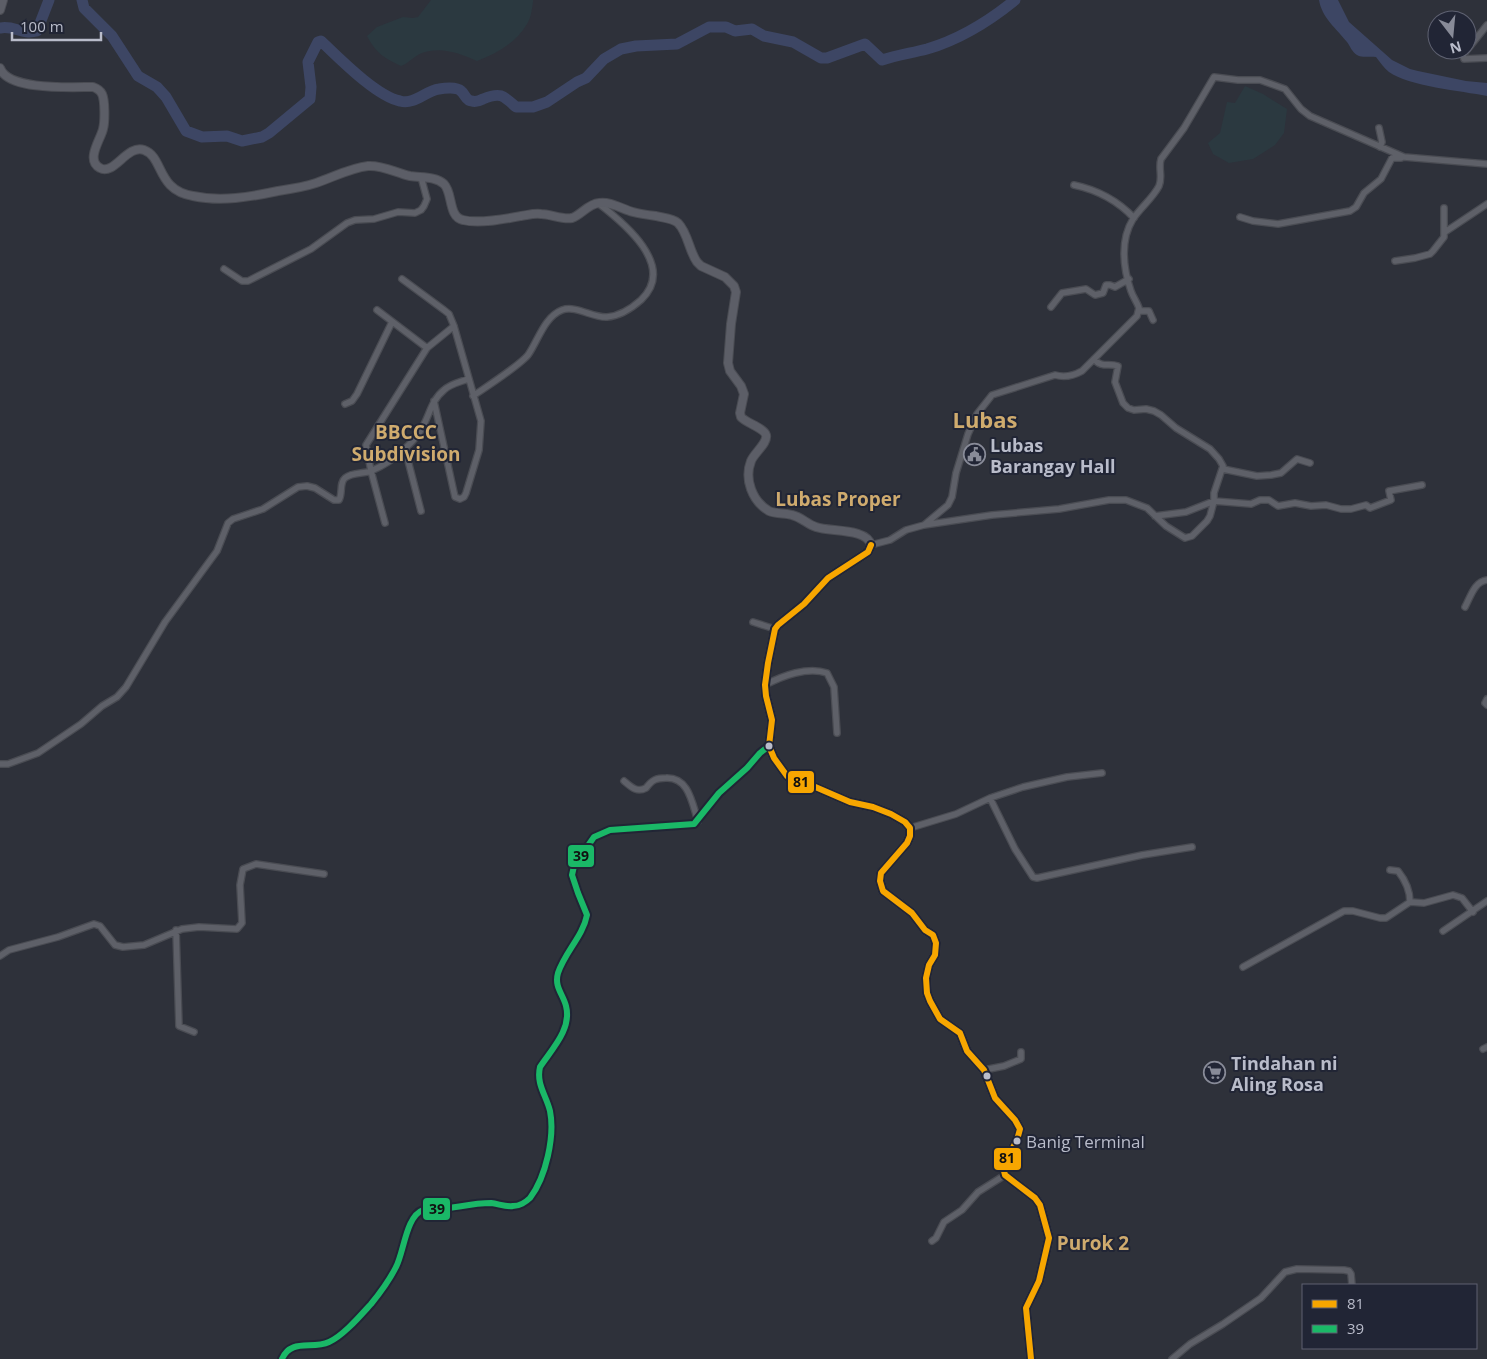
<svg xmlns="http://www.w3.org/2000/svg" width="1487" height="1359" viewBox="0 0 1487 1359" font-family="'Open Sans',sans-serif">
<rect width="100%" height="100%" fill="#2e313a"/>
<path fill="#2b3940" d="M431,0H533V2C532,9 531,18 527,24C517,42 496,54 477,61C460,53 440,46 422,53C414,56 409,63 401,66C384,58 376,53 367,36L377,27L403,17L413,18L418,17Z
M1245,86L1263,94L1287,109L1284,133L1275,145L1253,159L1229,163L1213,154L1208,143L1220,133L1227,102L1235,103Z"/>
<path fill="#3d4664" d="M1319,0H1338L1349,22L1392,60L1410,69L1418,71L1466,81L1487,83V96C1462,91 1408,86 1389,72C1384,68 1380,62 1376,57C1369,56 1362,58 1357,55C1352,52 1350,46 1347,42C1336,28 1322,18 1319,0Z"/>
<g fill="none" stroke-linecap="round" stroke-linejoin="round">
<path stroke="#3d4664" stroke-width="11" d="M82,0L84,8L112,36L138,76L157,87L166,97L186,131L202,137L227,136L242,141L262,137L269,133L310,99L311,87L308,62L318,42L321,41C339,58 376,96 400,101C415,105 425,91 439,89C445,88 457,87 461,91C465,94 466,101 472,101C475,102 479,101 483,99C500,92 503,95 516,107H533L547,102L577,82L586,78L604,59L621,49L636,46L677,44L709,27H726L735,31L752,29L764,36L793,42L821,58H827L865,44L882,60C897,55 912,53 927,49C961,39 988,22 1015,0
M0,28C14,25 22,35 37,31L49,0"/>
<defs>
<path id="street" d="M1467,50L1463,55L1464,59L1487,58
M1467,50L1487,25
M1379,128L1382,142L1380,147
M1074,185C1098,190 1117,200 1134,218
M1240,217L1253,221L1278,224L1350,211L1356,207L1364,193L1381,179L1392,158H1401
M1445,232L1487,204
M1395,261L1415,258L1430,254L1433,251L1444,237V208
M224,269L242,281H248L311,249L347,223L355,220L374,219L398,212L415,213L421,210L424,206L427,199L421,177
M402,279L444,310L449,314L454,326L481,421L479,450L466,493L464,497L460,499L455,497L453,488L434,401
M1051,307L1062,293L1086,289L1095,295L1103,293L1106,285H1110L1115,287L1129,279
M377,310L427,348
M1139,311H1149L1153,320
M473,396C486,387 519,366 528,355C538,341 544,317 562,310C576,305 593,318 607,317C620,316 632,308 641,300C677,266 624,223 598,203
M345,404L352,401L357,394L392,322
M405,449L421,511
M1223,469L1257,476L1271,475L1281,473L1297,459L1310,463
M1155,516L1186,512L1214,501L1251,504L1260,500H1269L1278,506L1295,503L1311,506L1326,505L1341,509H1351L1366,505L1370,508L1391,500L1389,491L1422,485
M385,523L371,471L366,445L427,348L454,326
M924,525L992,515L1059,509L1109,500H1126L1147,508L1166,526L1185,538L1192,536L1207,521L1210,516L1214,501V493L1223,466L1219,459L1210,449L1176,428L1161,415L1154,411L1146,409L1134,410L1128,408L1123,403L1115,382L1118,366C1109,363 1101,368 1094,359
M871,545L890,540L906,530L924,525L948,505L952,497L956,473L968,434L977,414L992,395L1055,375C1065,378 1073,376 1082,371L1137,316L1139,308C1137,302 1133,297 1131,291C1123,268 1120,240 1133,219C1141,207 1153,198 1159,186C1163,177 1158,168 1161,159L1184,128L1214,77L1238,80H1260L1285,89L1301,109L1310,116L1404,157L1487,164
M1465,607C1471,596 1474,582 1487,580
M753,622L775,629
M765,685C782,676 808,666 827,673L834,687L837,733
M1487,699L1485,703L1487,705
M0,764H8L38,753L81,724L102,706L117,697L126,687L165,622L217,551L228,523L233,519L263,509L298,487L307,486L315,488L334,500H339C343,493 339,483 345,478C352,472 363,474 371,471C383,466 394,459 403,450C409,445 415,439 419,433C429,419 430,401 444,390C450,384 460,382 468,379
M624,781C631,787 637,793 646,788C652,780 656,778 666,778C689,777 692,803 698,821
M990,798L1015,849L1033,877L1037,878L1142,855L1192,847
M910,828L956,814L990,798L1023,787L1067,777L1102,773
M1390,870L1398,871C1406,881 1410,890 1410,902
M176,930L179,1026L194,1032
M1443,931L1487,901
M0,956L9,950L58,937L94,924L100,926L115,945L123,947L144,945L182,929L199,927L237,929L242,923L240,885L243,869L256,864L324,874
M1243,967L1344,911H1353L1380,918H1386L1410,902L1424,903L1453,895L1462,898L1473,912
M1483,1049L1487,1047
M984,1070L1004,1066L1021,1059V1052
M932,1241L936,1238L944,1222L962,1210L978,1192L1005,1175
M282,1359C291,1338 312,1350 329,1342C343,1336 360,1316 371,1304C380,1293 390,1279 396,1267C404,1252 406,1216 423,1210C429,1208 436,1210 442,1209C459,1207 474,1203 491,1203C499,1204 506,1207 513,1206C519,1206 526,1202 530,1198C546,1177 555,1136 550,1111C546,1095 536,1084 540,1067C552,1049 572,1029 566,1006C563,994 554,987 558,973C565,952 583,936 587,915L578,893L572,875L574,866L594,837L610,830L694,824L719,793L747,768L760,753L769,746
M1172,1359L1190,1344L1223,1324L1261,1298L1285,1272L1297,1269L1344,1270L1349,1271L1351,1274L1352,1285"/>
<path id="secondary" d="M0,10L3,0
M0,68C8,91 73,87 93,87C96,88 100,90 102,94C105,100 105,122 103,129C101,139 85,160 100,168C114,176 127,144 144,150C164,157 156,190 193,196C221,202 250,197 278,191C291,189 304,187 316,183C334,177 350,168 368,166C383,165 396,173 410,176C421,178 435,176 444,184C453,193 448,217 463,220C479,224 505,219 521,216C528,215 534,213 541,214C550,214 563,220 572,218C581,215 588,204 599,203C610,201 622,209 633,212C640,214 648,215 656,216C663,218 672,218 678,223C688,233 689,251 697,262L701,266L725,277L734,286L736,292L731,324L728,363L730,371L741,386L744,394L740,413L741,417C746,423 764,428 766,435C768,443 754,453 751,461C744,479 752,501 769,511C776,514 785,513 792,515C801,517 807,524 816,527C830,532 867,528 871,545L868,552L828,578L804,604L778,625L775,629L768,663L765,685L766,696L772,720L769,746L774,758L787,776L793,780L813,786L850,802L873,807L891,814L905,822L910,828V836L907,843L881,873L880,881L883,891L912,913L925,930L933,935L936,943L935,955L929,965L926,978L927,993L930,1001L940,1019L960,1033L967,1051L984,1070L995,1098L1015,1120L1020,1129L1017,1140L1003,1167L1005,1175L1035,1198L1040,1205L1049,1238L1039,1281L1026,1308L1031,1359"/>
</defs>
<use href="#street" stroke="#4a4c53" stroke-width="8"/>
<use href="#secondary" stroke="#4a4c53" stroke-width="10"/>
<use href="#street" stroke="#5e6068" stroke-width="5.5"/>
<use href="#secondary" stroke="#5c5e67" stroke-width="8"/>
<defs>
<path id="bus-1" d="M871,545L868,552L828,578L804,604L778,625L775,629L768,663L765,685L766,696L772,720L769,746L774,758L787,776L793,780L813,786L850,802L873,807L891,814L905,822L910,828V836L907,843L881,873L880,881L883,891L912,913L925,930L933,935L936,943L935,955L929,965L926,978L927,993L930,1001L940,1019L960,1033L967,1051L984,1070L995,1098L1015,1120L1020,1129L1017,1140L1003,1167L1005,1175L1035,1198L1040,1205L1049,1238L1039,1281L1026,1308L1031,1359"/>
<path id="bus-2" d="M282,1359C291,1338 312,1350 329,1342C343,1336 360,1316 371,1304C380,1293 390,1279 396,1267C404,1252 406,1216 423,1210C429,1208 436,1210 442,1209C459,1207 474,1203 491,1203C499,1204 506,1207 513,1206C519,1206 526,1202 530,1198C546,1177 555,1136 550,1111C546,1095 536,1084 540,1067C552,1049 572,1029 566,1006C563,994 554,987 558,973C565,952 583,936 587,915L578,893L572,875L574,866L594,837L610,830L694,824L719,793L747,768L760,753L769,746"/>
</defs>
<use href="#bus-1" stroke="#212535" stroke-width="10"/>
<use href="#bus-2" stroke="#212535" stroke-width="10"/>
<use href="#bus-1" stroke="#f7a600" stroke-width="6"/>
<use href="#bus-2" stroke="#1ab867" stroke-width="6"/>
</g>
<defs>
<symbol id="civic-ring" viewBox="-11 -11 22 22"><circle r="9.5" fill="#212535" stroke="#888b98" stroke-width="1.5"/><path d="M-.6-6.5H3V-4.5H.6V-3L4-1V1h2V6H-6V1h2V-1L-.6-3ZM-1.2 2.5V6h2.4V2.5Z" fill="#888b98"/></symbol>
<symbol id="supermarket-ring" viewBox="-11 -11 22 22"><circle r="9.5" fill="#212535" stroke="#888b98" stroke-width="1.5"/><path d="M-6-5.5h2.5l.6 2H6L4.5 2H-2.5L-4.4-4H-6ZM-1.5 3.2a1.3 1.3 0 1 0 .1 0ZM3 3.2a1.3 1.3 0 1 0 .1 0Z" fill="#888b98"/></symbol>
</defs>
<g fill-rule="evenodd">
<use href="#civic-ring" x="962" y="442" width="25" height="25"/>
<use href="#supermarket-ring" x="1202" y="1060" width="25" height="25"/>
</g>
<g fill="#b9bcca" stroke="#212535" stroke-width="2">
<circle cx="769" cy="746" r="4.5"/>
<circle cx="987" cy="1076" r="4.5"/>
<circle cx="1017" cy="1141" r="4.5"/>
</g>
<g text-anchor="middle" dominant-baseline="central" stroke-width="4" stroke-linejoin="round" paint-order="stroke">
<g font-size="17" fill="#b9bcca" stroke="#212535" text-anchor="start">
<text x="1026" y="1141">Banig Terminal</text>
</g>
<g font-size="18" font-weight="bold" fill="#b9bcca" stroke="#212535" text-anchor="start">
<text x="990" y="445">Lubas<tspan x="990" dy="21">Barangay Hall</tspan></text>
<text x="1231" y="1063">Tindahan ni<tspan x="1231" dy="21">Aling Rosa</tspan></text>
</g>
<g font-size="19" font-weight="bold" fill="#cfab6e" stroke="#212535">
<text x="406" y="432">BBCCC<tspan x="406" dy="22">Subdivision</tspan></text>
<text x="838" y="499">Lubas Proper</text>
<text x="1093" y="1243">Purok 2</text>
</g>
<g font-size="22" font-weight="bold" fill="#cfab6e" stroke="#212535">
<text x="985" y="419">Lubas</text>
</g>
</g>
<g stroke="#212535" stroke-width="2">
<rect x="787" y="770" width="28" height="24" rx="5" fill="#f7a600"/>
<rect x="567" y="844" width="28" height="24" rx="5" fill="#1ab867"/>
<rect x="993" y="1147" width="29" height="24" rx="5" fill="#f7a600"/>
<rect x="422" y="1197" width="29" height="24" rx="5" fill="#1ab867"/>
</g>
<g font-size="14" text-anchor="middle" font-weight="bold" fill="#111">
<text x="801" y="787">81</text>
<text x="581" y="861">39</text>
<text x="1007" y="1163">81</text>
<text x="437" y="1214">39</text>
</g>
<rect x="1302" y="1284" width="175" height="65" fill="#212535" stroke="#5e6171"/>
<rect x="1312" y="1300" width="25" height="8" fill="#f7a600" stroke="#5e6171"/>
<text x="1347" y="1309" font-size="15" fill="#b9bcca">81</text>
<rect x="1312" y="1325" width="25" height="8" fill="#1ab867" stroke="#5e6171"/>
<text x="1347" y="1334" font-size="15" fill="#b9bcca">39</text>
<g transform="translate(1452 35) rotate(164)"><circle r="24" fill="#212535" stroke="#5e6171"/>
<path d="M0-4L9 19L0 12L-9 19Z" fill="#888b98"/>
<text y="-8" font-size="14" font-weight="bold" text-anchor="middle" fill="#b9bcca">N</text>
</g>
<path d="M12 32v8h89v-8" fill="none" stroke="#b9bcca" stroke-width="2.5"/>
<text x="20" y="32" font-size="15" fill="#b9bcca" stroke="#212535" stroke-width="4" paint-order="stroke">100 m</text>
</svg>
